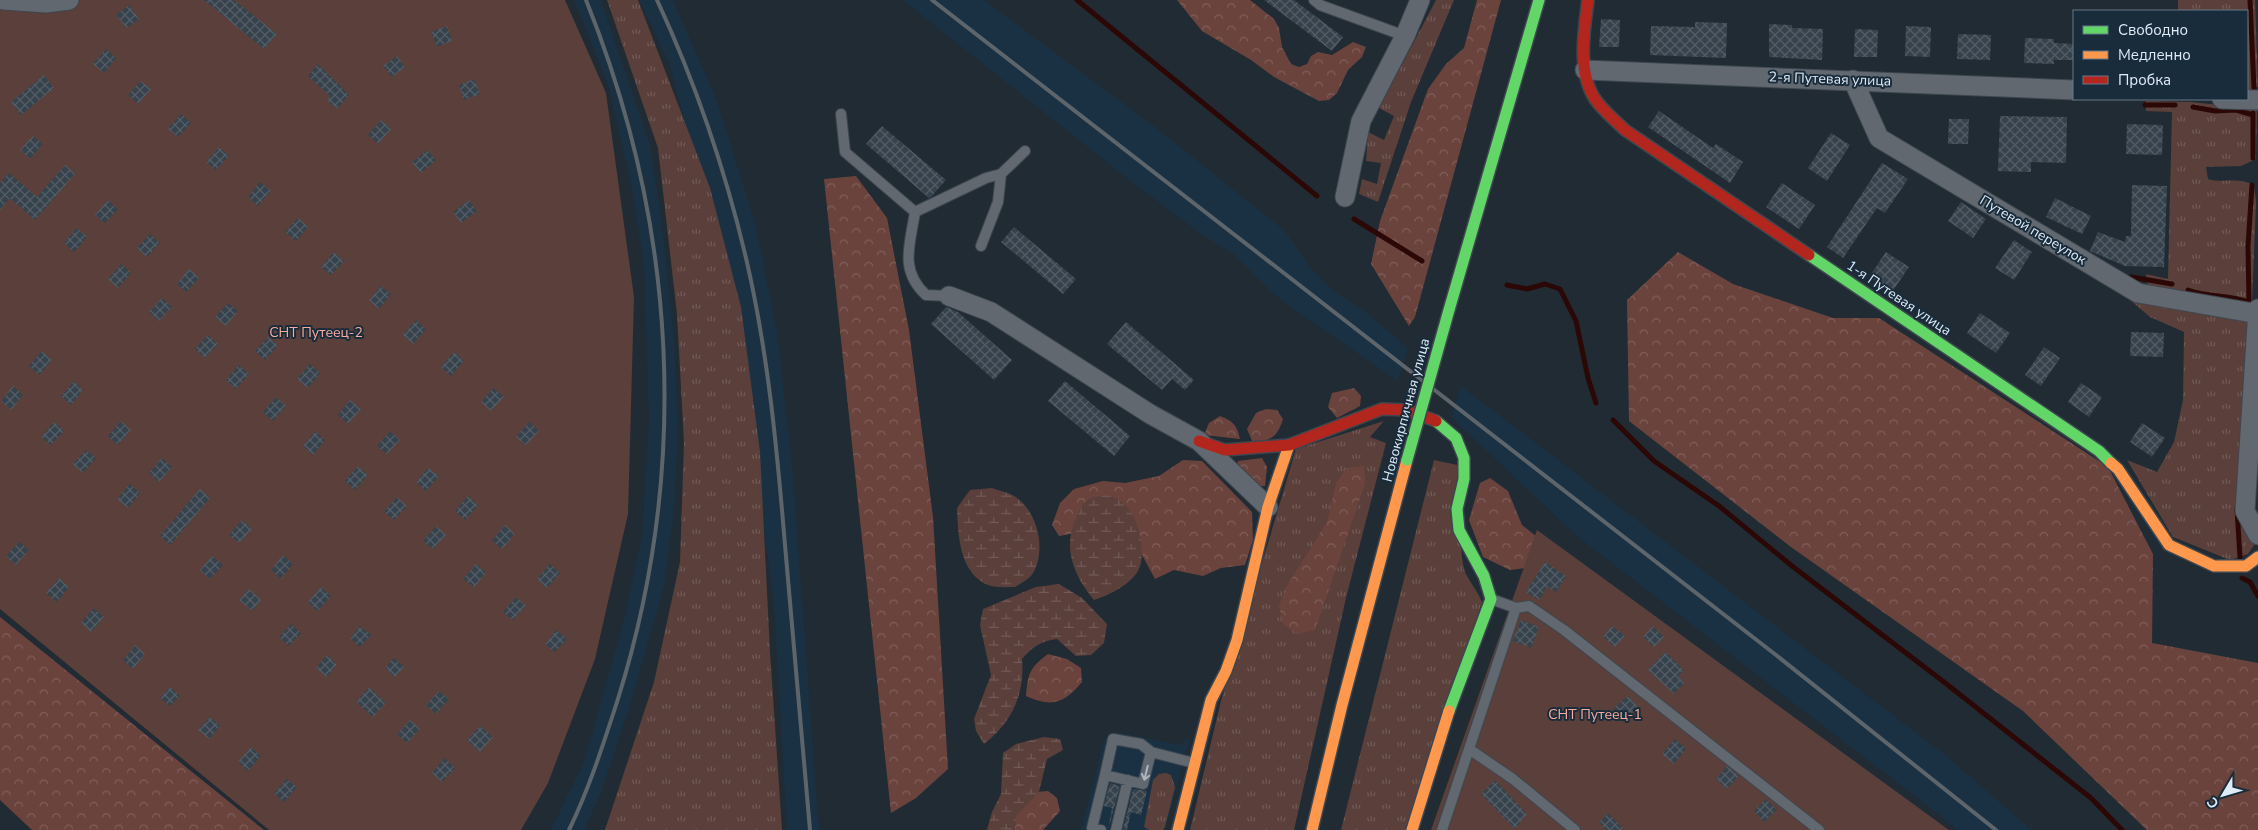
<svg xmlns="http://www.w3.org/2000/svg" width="2258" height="830" viewBox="0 0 2258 830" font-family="'Nunito Sans',sans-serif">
<defs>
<pattern id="grass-tufts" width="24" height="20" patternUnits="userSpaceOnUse" patternTransform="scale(1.25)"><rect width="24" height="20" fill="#5a3f3a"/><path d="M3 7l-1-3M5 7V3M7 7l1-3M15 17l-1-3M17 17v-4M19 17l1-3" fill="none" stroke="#715b57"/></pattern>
<pattern id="forest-crowns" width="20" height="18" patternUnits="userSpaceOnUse" patternTransform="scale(1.25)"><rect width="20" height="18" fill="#6b433d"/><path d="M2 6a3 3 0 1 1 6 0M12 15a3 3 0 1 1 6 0" fill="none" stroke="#805e5a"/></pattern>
<pattern id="wetland-marsh" width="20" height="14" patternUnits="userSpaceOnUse" patternTransform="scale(1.25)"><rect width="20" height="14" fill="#5a3f3a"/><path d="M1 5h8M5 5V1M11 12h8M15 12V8" fill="none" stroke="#715b57"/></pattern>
<pattern id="building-cross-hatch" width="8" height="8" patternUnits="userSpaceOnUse" patternTransform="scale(1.25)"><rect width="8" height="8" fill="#36424c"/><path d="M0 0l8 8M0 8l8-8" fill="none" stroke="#535d66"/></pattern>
</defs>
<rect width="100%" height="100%" fill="#212b34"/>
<path fill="#1a3144" d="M574,0H601L651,149L663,233L674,340L678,433L674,510L664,587L630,705L601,793L584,830H551L584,762L624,620L642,536L649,419L644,265L631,185L608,85Z
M639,0H673L717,101L756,226L777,331L792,464L819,830H787L774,606L739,335L670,65Z
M903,0H984L1155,127L1285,231L1310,267L1334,291L1368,314L1408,348L1398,381L1298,312L1274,294L1235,255L1200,233L1128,179Z
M1461,386L1945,755L2032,830H1959L1577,536L1451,417Z
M1120,733L1179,745L1190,737L1165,830H1081L1104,740L1113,734Z"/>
<path fill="url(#grass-tufts)" d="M607,0H638L710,188L741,307L760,452L770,652L782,830H605L654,682L680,562L684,443L677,314L658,148Z
M1436,0H1454L1411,102L1378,202L1359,194L1362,179L1377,184L1381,163L1366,161L1368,132L1384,140L1394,116L1379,108Z
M2178,0H2255L2258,87L2247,91V11H2178Z
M2146,101L2191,102L2257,109L2256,159L2241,166L2206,167L2208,179C2224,184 2240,176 2254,186L2256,201L2252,303L2245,304L2148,288L2146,274L2168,279L2172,112L2146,111Z
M2129,299L2171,309L2253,317L2250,530L2255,544L2248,554L2230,560L2173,537L2127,460L2157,472L2174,442L2183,400L2184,332L2150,317Z
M1384,421L1370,437L1386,443L1346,598L1294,830H1190L1221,701L1296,449Z
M1434,460L1462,466C1462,494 1457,546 1465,572C1468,579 1478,592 1482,602L1406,830H1341Z
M1166,773L1171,775L1175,787L1165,827L1163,830H1149L1144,827L1153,780L1159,774Z"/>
<path fill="url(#forest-crowns)" d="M1177,0H1250L1274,19L1279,28L1282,47L1291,64L1299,67L1307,64L1311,56L1318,52L1332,55L1353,42L1366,47L1362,57L1348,70L1337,93L1329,100L1319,101L1274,77L1251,60L1202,31Z
M1477,0H1501L1415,317L1409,326L1371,264L1380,221L1428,89L1446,64L1464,48Z
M856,176L887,218L909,330L933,517L948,769L916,798L891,813L824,179Z
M1678,252L1733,284L1833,318H1879L2108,467L2153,554L2152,643L2258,663V830H2147L2023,711L1791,547L1629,421L1627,300Z
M1354,388L1361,396L1360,406L1337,418L1328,407L1332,393Z
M1266,409L1277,410L1283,419C1277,438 1271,440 1253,443L1247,429L1256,413Z
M1220,416C1233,421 1237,425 1240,439L1204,435L1209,423Z
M1262,458L1267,467L1265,486H1255L1236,469L1238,461Z
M1183,460L1202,461L1252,512L1253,540L1245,565L1221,568L1203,576L1174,570L1155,579L1134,540L1075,533L1059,536L1052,525L1060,503L1074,489L1103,481L1125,483L1159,476Z
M1364,466L1365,484L1315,630L1298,634L1283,624L1279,606L1285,589L1327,522L1336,483L1347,468Z
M1490,478L1508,491L1522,525L1542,541L1535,567L1510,570L1483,557L1469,520L1480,483Z
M0,617L264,830H32L0,800Z
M1048,654L1067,659L1081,668L1082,682C1064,703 1053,708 1026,696C1028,674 1029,668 1048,654Z
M1048,791L1057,798L1060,811L1043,830H1005L1024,793Z"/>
<path fill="url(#wetland-marsh)" d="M992,488C999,491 1008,492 1014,496C1038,510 1048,553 1031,576C1027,580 1020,584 1015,587C1007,587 995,588 988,585C959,573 958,534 957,508L970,490Z
M1108,495C1113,497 1119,499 1122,502C1139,515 1149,557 1136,574C1124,588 1111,594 1094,600C1074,576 1062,548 1076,518C1078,512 1083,502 1089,499C1094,496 1103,496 1108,495Z
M1059,584L1082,598L1107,624L1104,643L1091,655L1076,656L1057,639C1041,641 1032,647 1022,659C1025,694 1012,722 984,744L976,731L974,719L991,675L980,625L983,609L1036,587Z
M1044,737L1060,739L1063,750L1047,759L1039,792L1016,816L1015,830H987L992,812L1001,794L1003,753L1016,744Z"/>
<path fill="#5a3f3a" d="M0,0H565L606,93L634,297L628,514L595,659L548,783L521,830H269L0,609Z
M1537,530L1949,830H1431Z"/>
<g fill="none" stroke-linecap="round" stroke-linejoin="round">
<path stroke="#2b0806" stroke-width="5" d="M1077,0L1317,196
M2250,0L2254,88
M2145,105H2175
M2193,107L2215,111L2236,110L2253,115
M2253,158V113
M1354,219L1422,261
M2131,277L2172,284
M1507,285L1527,289L1545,284L1560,289L1576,321L1588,378L1596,403
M2188,290C2207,297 2229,295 2249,302L2248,246L2252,185
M1613,420L1654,461L1719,506L1792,566L1944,682L2091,798L2122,830
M2237,509L2240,557
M2242,578L2250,582L2258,596"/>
</g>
<path fill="url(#building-cross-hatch)" d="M204,0H234L277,34L264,49Z
M1264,0H1294L1343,37L1332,51Z
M129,5L139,19L127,28L116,15Z
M1601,19L1620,20L1619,47H1599Z
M1695,22L1727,23L1726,58L1650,55L1651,26L1695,27Z
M1769,24L1792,25V28L1823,29L1822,60L1769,57Z
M447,26L452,41L437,47L431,32Z
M1906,26L1931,27L1930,57L1905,56Z
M1855,29L1878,30L1877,57H1854Z
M1958,34L1991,35L1990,60L1957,59Z
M2025,38L2054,39V43L2074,44V60H2054V64L2024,63Z
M106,49L116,58L104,73L93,64Z
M397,56L405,67L392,77L383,66Z
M318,64L349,95L337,109L327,100L330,96L308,76Z
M44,75L54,88L21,115L11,102Z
M474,79L480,94L464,100L459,85Z
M141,81L151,89L138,104L128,95Z
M1659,111L1713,148L1716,144L1743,162L1730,183L1648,127Z
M181,114L191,123L178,137L168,129Z
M2000,116L2067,117L2066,163L2031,162V172L1998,171Z
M1949,119H1969L1968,144H1948Z
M381,120L391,129L378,144L368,135Z
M2127,124L2163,125L2162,155L2126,154Z
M882,126L946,180L932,196L929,198L866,144Z
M1831,133L1850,145L1827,181L1808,168Z
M33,136L43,144L30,159L20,150Z
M219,147L229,156L216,170L206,162Z
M427,150L436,160L421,173L412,162Z
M1882,163L1908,179L1885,213L1877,208L1843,258L1827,247Z
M65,165L75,174L35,220L10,198L0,210V183L9,173L37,197Z
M260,182L271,191L258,206L248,197Z
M1782,183L1815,205L1799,229L1766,207Z
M2132,185L2167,186L2164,267L2125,266L2090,251L2098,232L2125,242L2126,236H2131Z
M2055,198L2091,216L2082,234L2046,217Z
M108,200L118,209L105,223L95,215Z
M469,200L477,211L461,223L453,212Z
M1961,202L1986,219L1973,238L1948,221Z
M298,218L308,227L296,241L285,232Z
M1014,227L1076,279L1063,294L1001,242Z
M77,228L87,237L74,252L64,243Z
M150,234L160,243L147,257L137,248Z
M2014,240L2032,252L2014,280L1995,268Z
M334,252L344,261L331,275L321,267Z
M1886,252L1909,267L1892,292L1869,277Z
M121,264L131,273L118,288L108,279Z
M189,269L199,278L186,292L177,284Z
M381,286L391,294L379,309L369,300Z
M162,298L172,307L159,321L149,312Z
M228,303L238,311L226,326L215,317Z
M946,307L958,312L1012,360L994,380L931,324Z
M1980,313L2010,333L1996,353L1967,333Z
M416,320L426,329L413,344L403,335Z
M1126,322L1194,380L1185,390L1172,379L1162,390L1107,344Z
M2131,332L2164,333L2163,357L2130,356Z
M208,335L218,344L205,358L195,349Z
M268,337L278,345L265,360L255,351Z
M2044,347L2060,358L2041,386L2025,375Z
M42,351L52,360L39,375L29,366Z
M454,352L464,361L451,376L441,367Z
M310,364L320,373L308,388L297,379Z
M239,365L249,374L236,389L226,380Z
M74,381L83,390L71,405L61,396Z
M1065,381L1130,436L1114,456L1048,401Z
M2081,383L2102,397L2089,417L2068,402Z
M13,386L23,395L11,410L1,401Z
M494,388L504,397L491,411L481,402Z
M276,397L286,406L273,421L263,412Z
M350,400L361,409L348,424L338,415Z
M121,421L131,430L118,445L108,436Z
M54,422L64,431L51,445L41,437Z
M529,422L539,431L526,445L516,437Z
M2142,423L2165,438L2152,457L2130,442Z
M315,431L325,440L313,455L303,446Z
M390,431L400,440L387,454L377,446Z
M86,450L96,458L83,473L73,464Z
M162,458L172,467L159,482L149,473Z
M358,466L368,475L355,490L345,481Z
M428,468L439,476L426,491L416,482Z
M130,484L140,493L128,508L117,499Z
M200,489L210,498L170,545L160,536Z
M468,496L478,505L465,520L455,511Z
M397,497L407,506L394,520L384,512Z
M242,520L252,529L239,543L229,535Z
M505,525L515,534L502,549L492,540Z
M436,526L446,535L433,549L423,541Z
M19,542L29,550L16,565L6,556Z
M283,555L293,564L281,579L271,570Z
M212,556L223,565L210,579L200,570Z
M1545,562L1566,576L1556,592L1547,587L1539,600L1526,592Z
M476,564L486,573L474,587L463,579Z
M550,564L560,573L547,588L537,579Z
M59,578L69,587L57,602L46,593Z
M321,587L331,596L318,611L308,602Z
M249,589L261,600L252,611L239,600Z
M516,597L526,606L513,620L503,612Z
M94,608L104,617L91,632L81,623Z
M1521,620L1539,627L1531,648L1513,641Z
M291,624L301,633L289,646L279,637Z
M360,626L371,635L360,647L350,638Z
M1612,626L1625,636L1615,647L1603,637Z
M1653,626L1664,637L1654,647L1643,637Z
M556,630L567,639L555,652L545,644Z
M135,645L145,654L133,669L123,660Z
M1665,652L1684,670L1678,676L1684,683L1674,694L1648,670Z
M327,655L337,664L327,677L316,668Z
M394,658L404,667L395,677L385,668Z
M170,687L180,696L170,706L160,698Z
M369,687L386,703L373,717L356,702Z
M439,691L449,699L436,714L426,705Z
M1628,696L1638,707L1624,720L1613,709Z
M210,717L220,726L209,739L198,730Z
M410,720L420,729L407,743L397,734Z
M480,726L493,737L480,752L467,740Z
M1675,739L1686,749L1674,764L1662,754Z
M251,747L261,756L248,771L238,762Z
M445,758L455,768L442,782L432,773Z
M1727,766L1739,776L1727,789L1716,779Z
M287,779L297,787L284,802L274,793Z
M1495,780L1527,814L1515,829L1481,794Z
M1110,783L1120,786L1108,830L1112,808L1104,806Z
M1133,789L1147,791L1141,815L1131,812L1127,830H1123Z
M1766,799L1777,810L1764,822L1754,811Z
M1608,813L1624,830H1606L1599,822Z"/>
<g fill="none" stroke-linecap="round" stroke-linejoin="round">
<defs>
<path id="lane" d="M1314,0L1320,5L1405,36
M841,114L845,152L915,212
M981,246L998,202L1001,174
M949,296L926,295C899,270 910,245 915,212L986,178L1001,174L1025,151
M1491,599L1516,608
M1105,775L1113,739L1141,744L1151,752
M1101,830L1092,828L1105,775L1143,784L1151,752L1194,763
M1116,830L1128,780
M1442,830L1469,749
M1575,830L1513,779L1469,749L1516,608L1529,606L1564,630L1819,830"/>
<path id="street" d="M4,0L46,3L69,0
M1585,70L2074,90
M1853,80L1879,138L2138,293L2258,314
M2222,99L2258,100
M1345,197L1361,121L1405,36L1420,0
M949,296L991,312L1150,414L1199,441L1268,507
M2258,309L2245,511L2258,535"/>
<path id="fast" d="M1809,255L2099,451L2111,463
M1449,310L1539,0
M1436,421L1456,438L1464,458V479L1457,509L1459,530L1484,576L1491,599L1449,711"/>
<path id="slow" d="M2111,463L2118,469L2169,545L2214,566H2246L2258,557
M1178,830L1211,700L1226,671L1237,640L1268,507L1289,445
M1312,830L1342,705L1407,460
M1412,830L1449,711"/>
<path id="jam" d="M1588,0C1584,30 1577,72 1595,99C1603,111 1615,120 1625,130L1809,255
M1199,441L1225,450L1289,445L1382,409L1407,410L1436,421"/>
</defs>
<use href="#lane" stroke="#3e474f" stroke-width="12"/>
<use href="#street" stroke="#3e474f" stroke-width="21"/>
<use href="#fast" stroke="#3e474f" stroke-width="14"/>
<use href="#slow" stroke="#3e474f" stroke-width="14"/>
<use href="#jam" stroke="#3e474f" stroke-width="14"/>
<use href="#lane" stroke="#616870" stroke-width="10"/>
<use href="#street" stroke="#616870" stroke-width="19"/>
<use href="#fast" stroke="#63d668" stroke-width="11"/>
<use href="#slow" stroke="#ff974d" stroke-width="11"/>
<use href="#jam" stroke="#b3261e" stroke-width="11"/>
<path stroke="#5d656b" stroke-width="4" d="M657,0C695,82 725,169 746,258C768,352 777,449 785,545C794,640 802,735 810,830
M932,0L1776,655L1996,830
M569,830C589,789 603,745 617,702C691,468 677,226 586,0"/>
<defs>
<path id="fast-bridge" d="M1407,460L1449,310"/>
</defs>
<use href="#fast-bridge" stroke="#3e474f" stroke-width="14" stroke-linecap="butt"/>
<use href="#fast-bridge" stroke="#63d668" stroke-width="11"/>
</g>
<defs><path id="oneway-shaft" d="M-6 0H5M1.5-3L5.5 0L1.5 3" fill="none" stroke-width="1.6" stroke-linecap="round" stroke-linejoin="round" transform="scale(1.25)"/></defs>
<use stroke="#adb7c0" href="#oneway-shaft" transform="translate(1146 773) rotate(104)"/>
<g text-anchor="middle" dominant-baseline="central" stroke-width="4" stroke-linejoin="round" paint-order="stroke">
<g font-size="14" fill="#dfebf6" stroke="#192c3c">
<text transform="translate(1830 79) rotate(2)">2-я Путевая улица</text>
<text transform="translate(2033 230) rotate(31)">Путевой переулок</text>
<text transform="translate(1899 298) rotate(34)">1-я Путевая улица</text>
<text transform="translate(1406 410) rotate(-75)">Новокирпичная улица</text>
</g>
<g font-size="14" fill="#faab9b" stroke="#192c3c">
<text x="316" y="332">СНТ Путеец-2</text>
<text x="1595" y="714">СНТ Путеец-1</text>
</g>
</g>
<rect x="2073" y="10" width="175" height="90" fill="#192c3c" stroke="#687886"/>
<rect x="2083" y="26" width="25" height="8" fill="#63d668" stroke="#687886"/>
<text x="2118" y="35" font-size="15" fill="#dfebf6">Свободно</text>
<rect x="2083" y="51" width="25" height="8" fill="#ff974d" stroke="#687886"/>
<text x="2118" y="60" font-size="15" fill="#dfebf6">Медленно</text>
<rect x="2083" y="76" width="25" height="8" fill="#b3261e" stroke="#687886"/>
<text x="2118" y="85" font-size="15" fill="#dfebf6">Пробка</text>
<g transform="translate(2223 795) rotate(232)" stroke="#192c3c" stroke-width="4" paint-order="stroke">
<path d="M0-4L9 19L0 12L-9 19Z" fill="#dfebf6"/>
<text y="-8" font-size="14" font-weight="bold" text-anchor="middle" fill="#dfebf6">С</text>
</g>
</svg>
